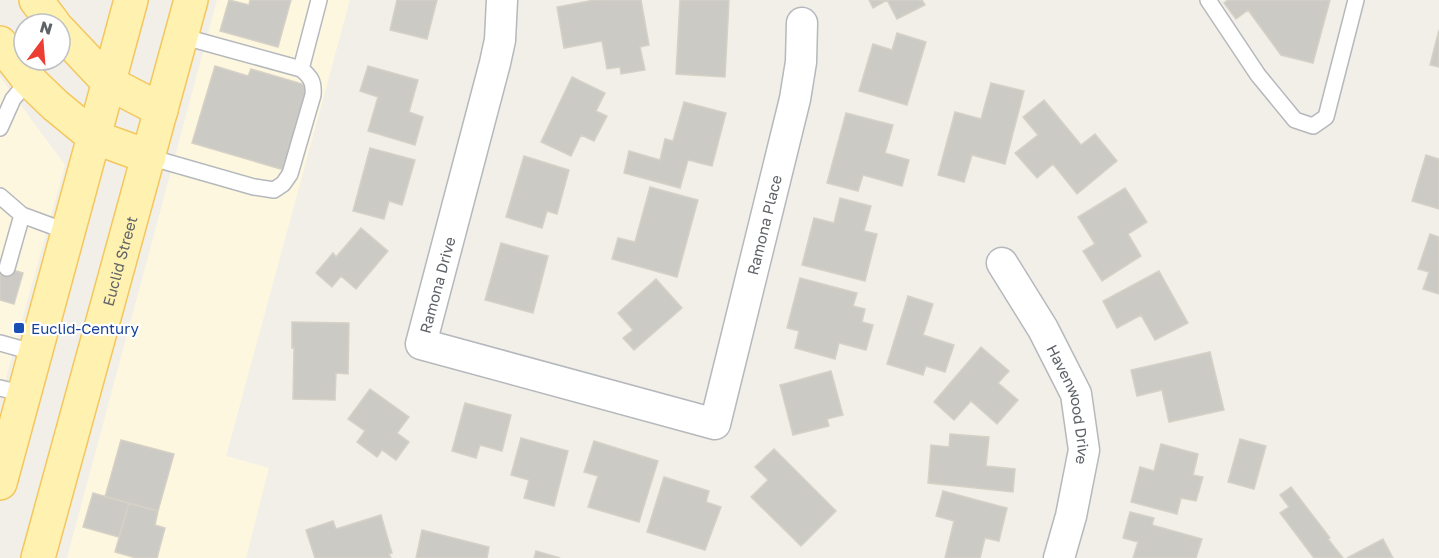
<svg xmlns="http://www.w3.org/2000/svg" width="1439" height="558" viewBox="0 0 1439 558" font-family="'Golos Text',sans-serif">
<rect width="100%" height="100%" fill="#f1efe8"/>
<path fill="#fef7df" d="M217,0H350L226,456L269,468L246,558H67Z
M0,77L65,165L0,400Z"/>
<path fill="#cccac5" stroke="#d6d1c6" stroke-width="1.5" d="M229,0L249,5L250,0H291L278,47L220,31Z
M397,0H437L427,39L390,30Z
M594,0H641L649,45L640,47L645,70L621,74L620,67L607,69L602,41L564,48L557,7Z
M680,0H729L725,77L676,74Z
M869,0H922L925,5L897,19L887,0L873,8Z
M1228,0H1330L1313,63L1281,55L1248,10L1236,19L1224,3Z
M1439,30V67L1430,65Z
M897,33L926,42L907,105L859,91L873,44L892,50Z
M215,66L248,76L251,69L309,86L284,170L192,143Z
M368,66L418,80L409,112L423,117L415,145L368,131L378,97L360,91Z
M572,77L605,93L596,111L607,116L594,141L581,135L571,156L541,142Z
M991,83L1024,91L1005,164L972,155L964,182L938,175L955,112L981,119Z
M1044,100L1081,145L1095,134L1117,161L1077,194L1053,164L1037,178L1015,153L1038,135L1023,117Z
M684,102L726,113L712,166L688,160L680,188L624,173L629,151L660,160L665,139L673,141Z
M846,113L893,125L885,153L909,160L902,186L863,175L858,191L827,183Z
M370,148L415,160L402,205L389,201L384,219L353,211Z
M1426,155L1439,159V209L1412,201Z
M524,156L569,170L557,214L547,211L542,228L506,217Z
M650,187L698,200L677,277L612,259L618,238L635,242Z
M1125,188L1147,222L1128,234L1141,256L1102,281L1083,251L1095,244L1078,217Z
M840,198L871,206L864,231L877,234L865,281L802,265L814,218L834,223Z
M361,228L388,251L356,289L341,276L332,287L316,273L333,253L336,257Z
M1430,234L1439,237V294L1423,289L1429,272L1418,269Z
M501,243L548,256L533,313L485,300Z
M0,266L23,273L14,304L0,300Z
M1159,271L1188,323L1155,340L1141,315L1117,328L1103,301Z
M800,278L857,293L853,306L865,309L862,322L873,325L866,350L839,343L835,359L795,348L799,331L787,328Z
M656,279L682,308L634,350L623,338L633,330L618,313Z
M908,296L933,304L923,335L954,345L945,372L926,366L923,375L887,364Z
M292,322L349,323L348,374L336,373L335,400L293,399L294,348H292Z
M981,347L1009,371L998,383L1018,400L997,424L971,401L954,420L934,402Z
M1210,352L1224,410L1169,422L1162,390L1137,396L1131,370Z
M831,371L843,415L827,419L829,426L793,435L780,385Z
M370,389L409,417L397,433L409,442L396,460L382,450L377,457L357,442L365,431L348,419Z
M465,403L511,415L502,451L480,445L476,458L452,451Z
M950,434L989,437L986,466L1015,469L1013,492L928,483L931,445L949,447Z
M521,438L568,451L554,506L524,498L529,480L511,475Z
M1240,439L1266,446L1254,489L1228,482Z
M121,440L174,454L158,511L105,497Z
M594,441L658,461L639,522L588,507L598,476L584,472Z
M1161,444L1198,454L1193,475L1203,477L1196,501L1181,498L1177,514L1131,502L1140,467L1154,471Z
M774,449L836,511L801,546L751,497L768,480L755,467Z
M664,477L709,491L706,502L721,507L705,550L647,532Z
M1291,487L1330,538L1328,539L1343,558H1314L1280,513L1289,507L1280,495Z
M943,491L1007,508L999,541L985,538L980,558H945L954,521L936,516Z
M93,493L129,503L119,537L83,527Z
M129,503L158,511L155,525L165,528L157,558H136L115,552Z
M1130,512L1154,518L1152,525L1202,539L1196,558H1133L1138,542L1123,538Z
M381,515L392,553L389,554L391,558H315L306,530L333,521L336,529Z
M422,530L489,547L487,558H416Z
M1383,539L1393,558H1347Z
M536,551L560,558H534Z"/>
<g fill="none" stroke-linecap="round" stroke-linejoin="round">
<defs>
<path id="lane" d="M1208,0L1258,75L1295,120L1313,126L1326,117L1356,0
M301,69L319,0
M0,128L13,99L29,80
M149,157L254,187L274,190L283,184L290,174L313,95C314,82 311,77 301,69L181,36
M0,196L22,215L68,232
M7,268L22,215
M0,343L36,353
M0,388L24,394"/>
<g id="street">
<path id="s1" d="M502,0L500,40L495,63L421,344L715,424L795,99L801,62L802,23"/>
<path id="s2" d="M1002,263L1043,329L1076,394L1084,450L1071,516L1059,558"/>
</g>
<g id="primary">
<path d="M36,0L54,24"/>
<path d="M60,31L109,83L161,110"/>
<path d="M0,43L29,80L55,105L94,137L149,157"/>
<path d="M0,483L131,0"/>
<path id="s3" d="M38,558L191,0"/>
</g>
</defs>
<use href="#lane" stroke="#b5b8bc" stroke-width="18"/>
<use href="#street" stroke="#b5b8bc" stroke-width="33"/>
<use href="#primary" stroke="#f4c75e" stroke-width="36"/>
<use href="#lane" stroke="#fff" stroke-width="15"/>
<use href="#street" stroke="#fff" stroke-width="30"/>
<use href="#primary" stroke="#fff1af" stroke-width="33"/>
</g>
<rect fill="#1a4fb4" stroke="#fff" stroke-width="2" x="13" y="322" width="12" height="12" rx="3"/>
<g text-anchor="middle" dominant-baseline="central" stroke-width="4.5" stroke-linejoin="round" paint-order="stroke">
<g font-size="15" fill="#5f6368" stroke="#fff">
<text stroke="none"><textPath href="#s1" startOffset="864">Ramona Place</textPath></text>
<text stroke="none"><textPath href="#s3" startOffset="308">Euclid Street</textPath></text>
<text transform="translate(437 285) rotate(-75)">Ramona Drive</text>
<text stroke="none"><textPath href="#s2" startOffset="159">Havenwood Drive</textPath></text>
</g>
<g font-size="15" fill="#164399" stroke="#fff" text-anchor="start">
<text x="31" y="328">Euclid-Century</text>
</g>
</g>
<g transform="translate(42 42) rotate(16)"><circle r="28" fill="#ffffff" stroke="#bfc1c3" stroke-width="1.5"/>
<path d="M0-4.5L10 22L0 15L-10 22Z" fill="#ec3e32"/>
<text y="-9" font-size="16" font-weight="bold" text-anchor="middle" fill="#5f6368">N</text>
</g>
</svg>
